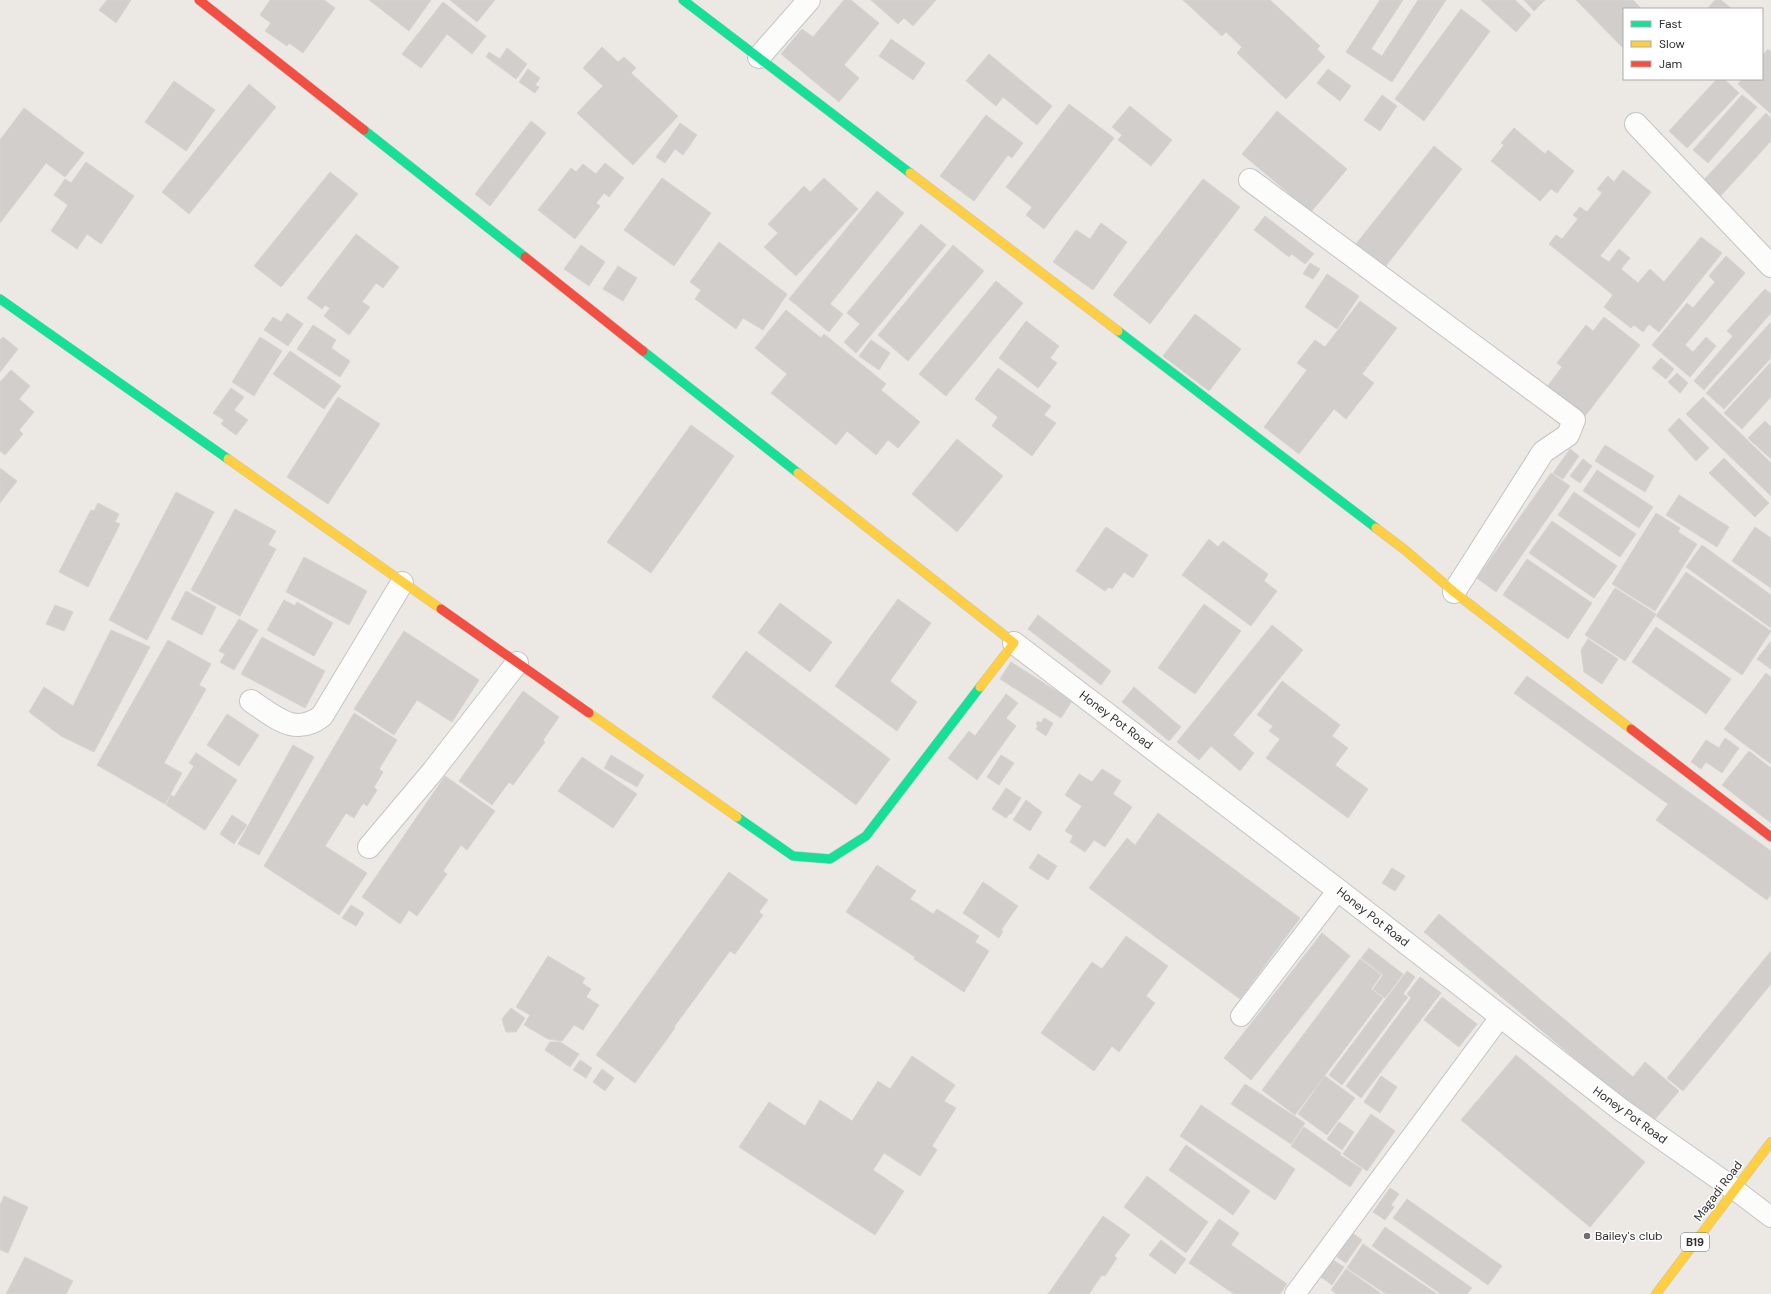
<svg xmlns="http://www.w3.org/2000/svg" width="1771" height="1294" viewBox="0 0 1771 1294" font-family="'DM Sans',sans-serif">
<rect width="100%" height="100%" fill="#ece8e4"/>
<path fill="#d1cecb" stroke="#d7d4d0" d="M107,0H131L116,23L99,10Z
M270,0H324L335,8L303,53L289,43L287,46L265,31L271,23L260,15Z
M369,0H431L409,31Z
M450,0H495L477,22Z
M844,0H851L879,23L844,65L859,78L839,102L781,54L802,29L813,37Z
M871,0H936L913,26L904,18L898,24Z
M1183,0H1270L1320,46L1317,49L1325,57L1286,99L1237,53L1242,47L1226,32L1222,36Z
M1380,0H1403L1371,49L1382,56L1418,0H1446L1392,82L1346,52Z
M1481,0H1515L1531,15L1516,32Z
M1524,0H1545L1534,11Z
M1576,0H1633L1642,9H1624V49Z
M1715,0H1721L1732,9H1707Z
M443,2L486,36L472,54L447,34L421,68L402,54Z
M1461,9L1490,31L1424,121L1395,99Z
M891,39L925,63L913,80L879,56Z
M602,47L618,62L624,57L636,68L631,73L678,116L633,165L577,113L603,86L583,68Z
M507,48L527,64L516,79L486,57L489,52L500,59Z
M1768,49L1771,52V114L1738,84L1742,79H1762V56Z
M989,54L1052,106L1037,125L1003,97L996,106L966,81Z
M528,69L540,78L535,85L539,87L535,93L519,82Z
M1328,69L1351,86L1340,101L1317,83Z
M1717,79H1724L1739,93L1687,148L1669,131Z
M174,81L215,110L186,151L145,122Z
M249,84L276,107L189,214L162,192Z
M1382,95L1397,106L1380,131L1364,120Z
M1742,95L1757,107L1708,163L1693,150Z
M1069,104L1114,138L1044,229L1026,215L1032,207L1006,187Z
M1130,106L1172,140L1151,166L1118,140L1122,135L1112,127Z
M24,108L84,153L65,177L46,163L0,223V140Z
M1277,111L1347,169L1311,212L1242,154Z
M1766,113L1771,118V141L1717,200L1700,184Z
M986,115L1023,143L1012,158L1008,155L974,201L940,176Z
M531,121L546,133L490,206L475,194Z
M680,123L697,135L683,155L675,149L665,163L656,157Z
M1514,128L1545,154L1548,150L1574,171L1557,193L1551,189L1540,201L1491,161L1504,145L1501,143Z
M1434,146L1462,169L1385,267L1356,244Z
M86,162L134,196L101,244L87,234L77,249L51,231L68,205L54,195L65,179L71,183Z
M605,163L624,178L609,197L604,193L596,203L600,206L575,239L538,210L571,168L576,172L583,164L596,174Z
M1623,170L1651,192L1600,256L1609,262L1619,249L1630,258L1621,269L1638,283L1650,269L1664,282L1701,237L1722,253L1659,332L1649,324L1643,332L1634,325L1631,328L1604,307L1613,295L1549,244L1556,235L1562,239L1578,219L1573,215L1580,207L1587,212L1602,193L1597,189L1608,176L1614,182Z
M330,172L358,194L281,287L254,266Z
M662,178L711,213L674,266L624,230Z
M824,178L858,209L796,276L764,247L778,233L768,224L804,186L810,192Z
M1203,179L1240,207L1150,324L1113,295Z
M877,191L904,213L830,304L843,314L829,332L789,299Z
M1265,216L1314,254L1305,264L1292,254L1289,257L1254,230Z
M1101,223L1127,242L1093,290L1053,262L1076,230L1090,239Z
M921,224L946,245L856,353L844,342L860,324L847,313Z
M356,234L399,267L383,288L376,283L362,302L370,307L349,335L324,316L330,308L325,305L322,309L307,298Z
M719,242L787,294L763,330L743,318L736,329L695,299L701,290L690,282Z
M581,245L605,262L589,286L564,269Z
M953,245L984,271L908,361L878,335Z
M1726,256L1745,273L1685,345L1693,352L1706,337L1716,346L1690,377L1652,345L1687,303L1693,308L1715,282L1709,276Z
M1310,263L1320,269L1313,279L1303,274Z
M618,266L637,278L623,301L603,289Z
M1327,274L1359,296L1337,329L1305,307Z
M996,281L1023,303L946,396L919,374Z
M1765,289L1771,294V313L1704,390L1694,381L1733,336L1727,331Z
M1360,301L1397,328L1362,374L1374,383L1346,419L1334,409L1299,454L1264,427L1307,370L1297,363L1315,340L1325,347Z
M786,310L821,338L824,334L886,384L881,390L920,422L898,448L888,440L876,455L847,431L836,445L771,393L787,374L755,348Z
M287,313L303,324L288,346L264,330L273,317L281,322Z
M1195,314L1241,349L1209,391L1163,356Z
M1604,317L1640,345L1585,416L1547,387L1562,367L1557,363L1586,325L1593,331Z
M1026,321L1059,346L1050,358L1057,363L1038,388L999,358Z
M1771,322V358L1724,409L1706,393Z
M313,325L336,340L331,348L350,361L340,377L297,349Z
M3,337L18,349L0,372V340Z
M260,337L282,351L254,396L232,382Z
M871,340L890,353L879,370L859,356Z
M290,351L341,386L324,409L273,374Z
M1661,358L1674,369L1666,379L1652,368Z
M1771,362V397L1742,429L1724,413Z
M998,368L1051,406L1044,415L1056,423L1032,456L992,426L998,417L975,399Z
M11,370L30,386L19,399L34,412L19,430L23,434L5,455L0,451V382Z
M1677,373L1688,383L1680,393L1668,382Z
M231,388L244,397L234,410L248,420L236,435L221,424L224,420L213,413Z
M338,397L380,424L328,504L287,477Z
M1703,397L1771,463V496L1686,414Z
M1679,418L1709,448L1696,461L1668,430Z
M1765,421L1771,427V459L1748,438Z
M691,425L734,456L651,573L607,542Z
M957,439L1003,476L957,532L912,494Z
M1605,445L1654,476L1645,492L1595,461Z
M1570,449L1579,456L1563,479L1553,473Z
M1724,458L1769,503L1755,517L1709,473Z
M1583,459L1592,466L1580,483L1570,476Z
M0,468L17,481L0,503Z
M1597,470L1653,507L1639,528L1583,491Z
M1551,473L1570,486L1496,592L1477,578Z
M176,492L214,512L147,640L109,620Z
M1574,492L1636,534L1620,557L1558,515Z
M1679,495L1729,527L1717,547L1666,515Z
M98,503L119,514L115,522L120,524L88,587L59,572L91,510L94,511Z
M235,509L276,531L268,545L276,549L240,616L191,590Z
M1656,513L1680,528L1678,532L1697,544L1655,611L1612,584Z
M1552,521L1617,566L1594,598L1529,553Z
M1106,527L1148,555L1133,578L1124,572L1112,589L1109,587L1105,591L1076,571Z
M1755,527L1771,538V588L1732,561Z
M1209,539L1218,547L1223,541L1268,574L1264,581L1277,591L1251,626L1182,575Z
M1702,545L1771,595V628L1686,567Z
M304,557L367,591L349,625L286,592Z
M1527,559L1592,603L1568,639L1503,595Z
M1686,572L1771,631L1742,675L1656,616Z
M1615,588L1656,614L1625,661L1585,635Z
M186,591L216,607L202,635L171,619Z
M898,599L931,623L890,681L917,702L897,731L835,686Z
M284,600L295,606L297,602L333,623L314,656L267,630Z
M780,603L832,642L810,672L758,633Z
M1204,604L1241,631L1195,694L1158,668Z
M55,605L73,612L64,631L46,624Z
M1038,615L1111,671L1101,685L1028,629Z
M239,619L258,630L234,670L220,662L225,654L219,651Z
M1272,625L1303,650L1233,735L1254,753L1240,771L1211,746L1199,760L1177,742Z
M1656,627L1731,679L1706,714L1632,662Z
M111,630L150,647L94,752L61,736L29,712L44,687L73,706Z
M404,631L479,680L452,722L417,700L394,735L354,709Z
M262,637L325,671L305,708L241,674Z
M1588,639L1618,659L1602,684L1584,672L1581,650Z
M168,640L211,664L199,685L206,689L164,763L182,773L165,804L97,765Z
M1771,641V669L1757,659Z
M746,651L890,759L856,805L712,697Z
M1011,662L1072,701L1061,718L1000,679Z
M1766,673L1771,677V764L1724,729Z
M1527,676L1771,851V894L1767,900L1656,820L1668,804L1514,693Z
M1282,681L1340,725L1332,736L1348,748L1335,765L1368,789L1348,818L1266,758L1280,739L1269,731L1273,726L1257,715Z
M1134,687L1181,727L1169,741L1122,702Z
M523,691L559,717L543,740L545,742L513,785L509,782L492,805L459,781Z
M1006,694L1018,703L1006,718L1016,726L977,780L948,758L969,731L975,736Z
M354,713L397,740L379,769L383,772L374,787L377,790L367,806L363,803L354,818L346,813L325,846L367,873L339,915L264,866Z
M227,714L259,735L239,766L207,745Z
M1044,718L1053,723L1046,736L1036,729L1038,726L1036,724L1038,721L1041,723Z
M1725,738L1739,748L1722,773L1706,762L1701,769L1691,762L1706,740L1719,748Z
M293,745L314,757L259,855L238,844Z
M1749,751L1771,768V823L1722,785Z
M196,753L237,780L205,830L166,805L171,795L174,797L194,766L189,763Z
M611,755L644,775L637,787L604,768Z
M1001,755L1014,763L999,785L987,777Z
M582,757L637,794L613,828L558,791Z
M1102,769L1121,781L1113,794L1132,807L1105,847L1094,840L1085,852L1070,842L1073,836L1065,831L1082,806L1065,795L1079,774L1092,782Z
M445,776L495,811L467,850L461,845L443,871L447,874L417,916L409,910L400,924L362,897Z
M1006,788L1021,798L1011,814L1010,813L1006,818L992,809Z
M1026,800L1042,812L1030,831L1013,820Z
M1158,813L1300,918L1240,999L1089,888L1127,838L1135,845Z
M232,815L247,825L234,844L220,834Z
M1038,854L1057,866L1048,880L1029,868Z
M877,865L916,891L910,899L933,914L937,909L979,936L975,942L989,951L964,992L914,959L915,957L846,912Z
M1392,868L1405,876L1395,891L1382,883Z
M729,872L768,900L759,912L763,915L735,954L730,951L674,1027L675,1028L635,1083L596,1055Z
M983,882L1018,906L1001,930L1003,931L999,938L963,913Z
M351,905L364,913L356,926L342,918Z
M1439,914L1633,1077L1645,1062L1679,1091L1652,1123L1424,932Z
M1322,933L1350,956L1251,1080L1224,1058Z
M1126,936L1168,966L1146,996L1155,1003L1119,1052L1112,1046L1094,1071L1041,1033L1092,962L1102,969Z
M1369,948L1403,974L1385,998L1373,989L1383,975L1361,958Z
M1771,951V984L1683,1091L1667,1078Z
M548,956L585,978L582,983L591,989L586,997L599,1005L583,1030L574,1025L562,1041L548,1039L524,1025L530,1015L516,1007Z
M1360,959L1381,975L1371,989L1383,998L1295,1115L1262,1090Z
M1407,971L1415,977L1403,994L1408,997L1342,1085L1329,1075Z
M1420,977L1441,993L1361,1098L1346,1086L1411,998L1407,994Z
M1442,997L1477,1024L1459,1047L1424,1020Z
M511,1008L525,1018L516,1032H506L502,1019Z
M550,1042H560L579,1054L570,1067L545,1050Z
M1516,1055L1645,1162L1590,1227L1461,1120Z
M912,1056L955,1085L944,1101L956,1108L932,1146L937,1150L920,1176L884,1153L873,1170L904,1191L875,1235L739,1147L769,1102L805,1126L820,1100L852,1121L878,1081L890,1089Z
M580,1060L592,1068L586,1078L573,1070Z
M602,1069L614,1078L605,1091L593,1082Z
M1325,1076L1355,1098L1327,1135L1298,1114Z
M1381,1076L1397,1087L1380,1113L1364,1102Z
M1245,1084L1305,1123L1291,1144L1231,1104Z
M1201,1105L1295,1169L1275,1200L1180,1136Z
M1371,1114L1395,1131L1367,1171L1343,1154Z
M1339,1122L1354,1132L1342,1150L1327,1139Z
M1304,1127L1341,1153L1340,1155L1362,1169L1350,1187L1291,1146Z
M1186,1145L1250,1191L1233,1215L1169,1170Z
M1147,1176L1208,1222L1186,1253L1124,1207Z
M1390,1188L1399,1194L1391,1205L1394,1207L1385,1220L1373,1212Z
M4,1196L28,1207L8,1253L0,1250V1205Z
M1407,1199L1502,1266L1488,1285L1393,1218Z
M1103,1216L1130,1235L1114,1256L1117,1258L1105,1276L1102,1275L1089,1294H1048Z
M1219,1219L1239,1233L1231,1245L1287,1284L1280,1294H1234L1189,1263Z
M1385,1227L1472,1288L1467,1294H1441L1372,1246Z
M1352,1233L1362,1240L1346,1263L1337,1257Z
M1161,1240L1186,1259L1175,1274L1149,1255Z
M1363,1244L1437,1294H1386L1347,1268Z
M25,1257L73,1281L66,1294H6Z
M1333,1260L1344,1267L1332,1285L1321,1277Z
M1346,1269L1382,1294H1337L1331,1290Z"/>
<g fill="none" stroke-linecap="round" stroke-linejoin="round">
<defs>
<path id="lane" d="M1241,1016L1338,890
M1734,1189L1771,1217
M1295,1294L1501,1016"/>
<path id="street" d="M759,57L809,0
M1636,124L1771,266
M1250,180L1574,420L1568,435L1543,452L1454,592
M1014,643L1338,890L1620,1109L1734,1189
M251,701C275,717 295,737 322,716L402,583
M369,847L433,771L517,663"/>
<path id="fast" d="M683,0L910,173
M364,130L525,257
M0,299L228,459
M1118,331L1376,528
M643,351L798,473
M737,817L793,856L830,859L866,836L980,687"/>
<path id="slow" d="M910,173L1118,331
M228,459L441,609
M798,473L1014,643L980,687
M1376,528L1405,550L1454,592L1631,729
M589,713L737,817
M1656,1294L1771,1142"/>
<path id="jam" d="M199,0L364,130
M525,257L643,351
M441,609L589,713
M1631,729L1771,837"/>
</defs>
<use href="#lane" stroke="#c5c4c5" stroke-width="22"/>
<use href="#street" stroke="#c5c4c5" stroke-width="24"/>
<use href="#fast" stroke="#c5c4c5" stroke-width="10"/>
<use href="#slow" stroke="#c5c4c5" stroke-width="10"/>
<use href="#jam" stroke="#c5c4c5" stroke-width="10"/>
<use href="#lane" stroke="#fcfcfb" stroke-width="20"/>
<use href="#street" stroke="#fcfcfb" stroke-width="22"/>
<use href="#fast" stroke="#16e098" stroke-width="9"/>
<use href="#slow" stroke="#ffcf43" stroke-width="9"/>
<use href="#jam" stroke="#f24e42" stroke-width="9"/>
</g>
<circle fill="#706f6e" stroke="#fff" stroke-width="1.5" cx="1587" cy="1236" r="4"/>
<g text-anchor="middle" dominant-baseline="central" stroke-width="3" stroke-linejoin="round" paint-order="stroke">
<rect fill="#fff" stroke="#6d6d6d" stroke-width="1" x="1681" y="1233" width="28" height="18" rx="3"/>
<g font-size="11" font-weight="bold" fill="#2e2e2e">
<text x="1695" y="1242">B19</text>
</g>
<g font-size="12" fill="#2e2e2e" stroke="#fff">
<text transform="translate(1116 720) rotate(37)">Honey Pot Road</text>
<text transform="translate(1373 917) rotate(38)">Honey Pot Road</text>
<text transform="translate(1630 1115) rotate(36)">Honey Pot Road</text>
<text transform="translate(1718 1191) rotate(-53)">Magadi Road</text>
</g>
<g font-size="12" fill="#2e2e2e" stroke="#fff" text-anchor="start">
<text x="1595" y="1236">Bailey's club</text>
</g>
</g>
<rect x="1623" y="8" width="140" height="72" fill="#ffffff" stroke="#ababab"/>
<rect x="1631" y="21" width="20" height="6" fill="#16e098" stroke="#ababab"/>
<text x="1659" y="28" font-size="12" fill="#2e2e2e">Fast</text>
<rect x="1631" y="41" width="20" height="6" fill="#ffcf43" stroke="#ababab"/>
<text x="1659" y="48" font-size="12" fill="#2e2e2e">Slow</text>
<rect x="1631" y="61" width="20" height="6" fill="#f24e42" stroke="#ababab"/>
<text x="1659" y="68" font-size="12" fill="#2e2e2e">Jam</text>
</svg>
